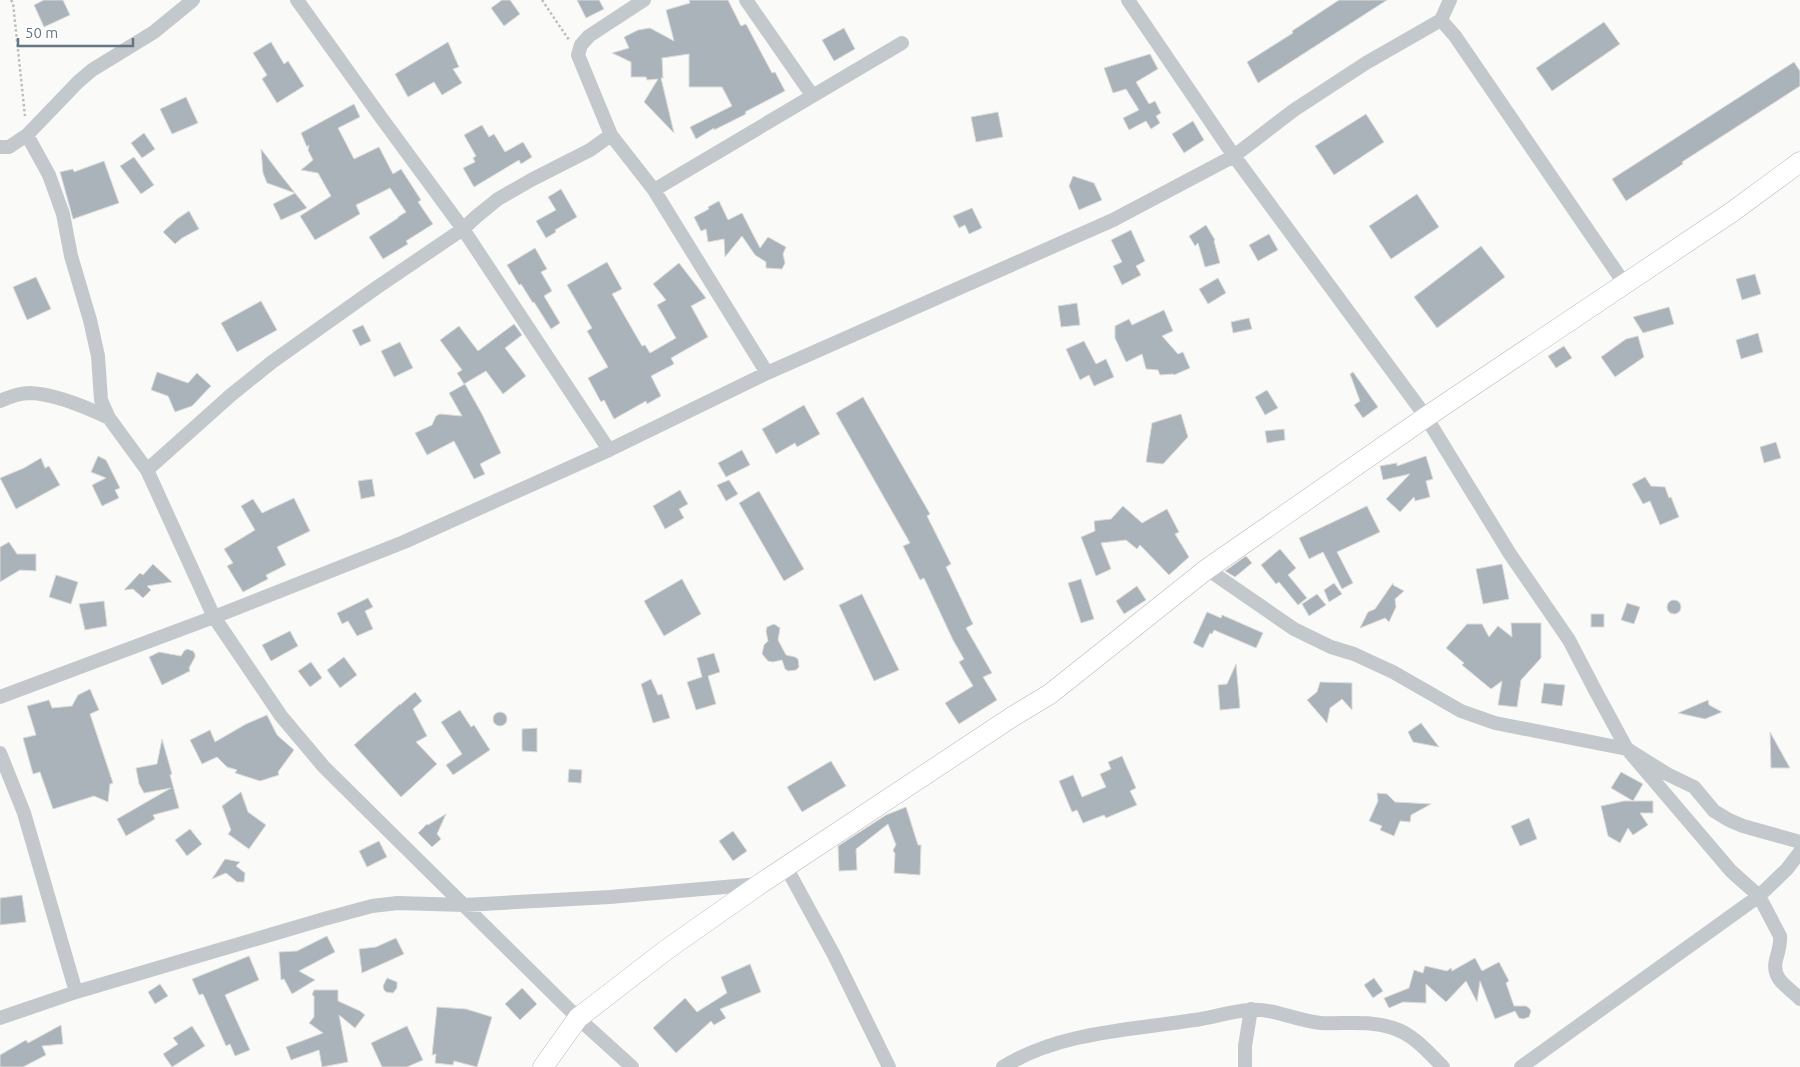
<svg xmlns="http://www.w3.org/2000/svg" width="1800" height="1067" viewBox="0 0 1800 1067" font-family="Ubuntu,sans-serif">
<rect width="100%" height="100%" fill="#fafaf8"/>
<path fill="#aab3b9" stroke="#dcdcda" d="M44,0H63L70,15L44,27L34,5Z
M502,0H510L520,14L504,26L491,8Z
M577,0H599L604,9L586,18Z
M689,0H728L741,26L746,24L772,73L775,72L785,91L745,112L746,114L714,130V128L696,139L690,127L732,106L722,87H689V54L662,58L663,78H661L674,133L644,102L658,79L647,80L646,77H631V62L612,53L629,48L624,37L638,30L650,28L674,41L666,10L690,3Z
M1339,0H1387L1258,83L1247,62L1293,33L1292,31Z
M1604,22L1620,44L1552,91L1536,68Z
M844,28L855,49L834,61L822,40Z
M271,42L284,64L288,61L304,86L277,103L262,79L267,75L253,53Z
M448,42L459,67L453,69L462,83L442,95L434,82L408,97L395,74Z
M1150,54L1158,69L1136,82L1149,104L1155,101L1161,113L1156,116L1160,123L1151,129L1146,121L1129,130L1123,118L1139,110L1126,89L1113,93L1104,68Z
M1794,62L1800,71V86L1682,162L1683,164L1626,201L1612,179Z
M186,97L198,123L172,134L160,109Z
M354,104L360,117L338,128L354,159L379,147L393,174L401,169L421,200L418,202L433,224L406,241L408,244L383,259L369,237L398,218V217L406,212L390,188L356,205L360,214L315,240L300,216L331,196L318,173L301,170L313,160L308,150L309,145L307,147L301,133Z
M998,112L1003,137L976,142L971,117Z
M1366,114L1384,142L1334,175L1315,146Z
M1193,121L1204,140L1184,153L1172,134Z
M482,125L489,137L494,134L505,152L523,142L532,157L521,164L519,160L474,187L463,168L475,162L473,158L476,156L464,135Z
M144,133L155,149L142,158L131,143Z
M261,149L280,174L295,193L267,183L263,173Z
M134,157L154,185L141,194L120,166Z
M104,161L119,203L73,219L60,172L73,169L74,172Z
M1073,176L1094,183L1102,200L1079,210L1069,186Z
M561,189L577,217L555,230L556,232L546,238L536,221L556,210L548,197Z
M295,193L307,208L281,220L273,204Z
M1417,194L1439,227L1391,259L1369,226Z
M719,201L728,220L742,213L760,248L768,237L786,247L783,254L785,263L782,269L766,268V262L755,255L742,236L725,257L724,239L708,242L706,229L701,231L694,217L709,209L708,207Z
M972,208L982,228L969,234L965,225L959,228L953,216Z
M189,211L199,229L182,238L175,244L163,232L177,219Z
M1206,225L1215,240L1214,241L1220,263L1205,267L1198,243L1195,246L1189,236Z
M1131,230L1145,261L1136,266L1141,275L1122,285L1113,266L1122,262L1111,240Z
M1269,234L1278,250L1258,261L1249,245Z
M1481,246L1505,277L1437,328L1414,297Z
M535,248L547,269L541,272L552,291L544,296L560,323L551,329L534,302L533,303L521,284L519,285L507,265Z
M607,262L622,289L612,294L642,346L645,345L650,353L676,338L657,305L666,300L653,284L679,263L706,298L691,306L708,337L671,358L674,364L651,376L661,396L647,404L646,401L614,419L604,400L601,402L588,378L608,367L587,331L592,328L567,285Z
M1755,274L1761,294L1742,300L1736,279Z
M36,277L51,309L27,320L13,287Z
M1218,278L1226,293L1208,304L1199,289Z
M261,301L277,330L237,352L221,323Z
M1077,303L1080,325L1061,327L1058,306Z
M1669,307L1674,324L1643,333L1633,317Z
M1164,310L1173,331L1162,336L1178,354L1183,352L1190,368L1174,375L1173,374L1160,375L1158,370L1146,369L1142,354L1126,362L1115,338V326L1129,319L1132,325Z
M1249,318L1252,329L1233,333L1231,322Z
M514,324L522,335L505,348L526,376L503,394L486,371L464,384L457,373L462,370L440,340L459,326L478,351Z
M363,325L371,341L360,346L352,330Z
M1758,333L1763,352L1741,359L1736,340Z
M1638,336L1644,357L1615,377L1601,357L1626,339Z
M1084,341L1096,364L1106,359L1114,377L1094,386L1089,375L1080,380L1066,349Z
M400,342L413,368L394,377L381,351Z
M1564,346L1572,358L1556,368L1548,356Z
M157,372L188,383L197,373L211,386L192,406L175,412L168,396L151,390Z
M1353,372L1378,407L1363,418L1354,405L1360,401L1350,374Z
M465,384L482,414L501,453L480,464L485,474L474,479L454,441L427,455L415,433L432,425L436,416L440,414L462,416L449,393Z
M1267,390L1278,408L1265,415L1255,397Z
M863,397L930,514L927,516L951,564L946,567L973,624L966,628L992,673L983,677L997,700L959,724L945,703L973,686L959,662L964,659L953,640L924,578L920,580L903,546L910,543L836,413Z
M804,405L820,434L797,447L795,443L776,454L762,429Z
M1181,414L1188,437L1163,464L1146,462L1152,423Z
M1284,429L1285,440L1267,443L1265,431Z
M1776,442L1781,458L1764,463L1760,447Z
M742,450L750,465L726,477L718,463Z
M98,456L106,460L120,488L115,490L119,498L102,506L92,485L106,478L91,472Z
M1426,456L1433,479L1426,481L1430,497L1415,501L1414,497L1400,512L1386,499L1410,474L1383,480L1380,466L1397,463V466Z
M41,458L45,468L49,466L60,485L16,509L0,478L24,468Z
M1645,477L1651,486L1665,487L1669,498L1671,497L1679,517L1660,525L1650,501L1643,504L1632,484Z
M372,479L375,496L361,499L358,481Z
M729,480L738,494L726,501L717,485Z
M680,490L688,504L679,509L684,518L665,529L653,506Z
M759,491L804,569L784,581L739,503Z
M294,498L310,531L277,547L286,565L266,575L268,579L243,592L227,566L233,563L224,549L255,530L241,506L253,499L262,513Z
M1123,506L1142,523L1167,509L1179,532L1175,534L1189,557L1169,575L1140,545L1137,549L1126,540L1101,543L1111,569L1096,576L1081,537L1095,531L1094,521L1111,519Z
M1367,506L1380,532L1337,552L1353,583L1342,589L1323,552L1309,559L1299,538Z
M9,542L17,554H36V571L20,570L0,582V547Z
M1280,549L1296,568L1288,575L1307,598L1298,605L1279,582L1276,584L1261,565Z
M1246,556L1252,563L1235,577L1225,571Z
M153,564L172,582L147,586L151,590L143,598L133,589L124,590L140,573L143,575Z
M1502,564L1509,599L1483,604L1476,569Z
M56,575L78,582L71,604L49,597Z
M682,579L701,614L664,636L644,601Z
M1081,579L1094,619L1081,623L1068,583Z
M1334,583L1342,594L1329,602L1324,590Z
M1393,583V585L1404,591L1395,599L1396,607L1389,622L1385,618L1360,628L1368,612L1375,609Z
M1137,586L1146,600L1124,614L1116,601Z
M862,594L899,670L874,681L839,605Z
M1317,594L1326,605L1309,616L1302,604Z
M368,598L373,607L365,611L373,629L357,636L348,621L342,624L337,613Z
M1667 607a7 7 0 1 1 14 0a7 7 0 1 1-14 0Z
M104,601L107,626L85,630L79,604Z
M1627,603L1640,607L1634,624L1621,620Z
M1207,612L1221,618L1222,615L1263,633L1256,648L1214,630L1212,634L1210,633L1203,648L1193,643Z
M1591,614H1604V627H1591Z
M1511,623H1541V658L1521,680L1517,707L1498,705L1502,681L1491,689L1462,665L1464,663L1446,648L1467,624H1482L1489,637L1498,626L1512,637Z
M774,624L780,628L778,640L786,655L795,657L798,659L799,667L796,670L788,671L785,669L782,660L773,662L768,661L762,654L764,645L768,641L766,631L767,627Z
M290,631L298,646L271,661L262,645Z
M187,649L193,651L195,654V657L189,668L190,671L162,685L149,657L159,652L181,656L184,651Z
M714,653L720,672L708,676L716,704L696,710L687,682L702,677L697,658Z
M344,657L357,675L340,688L327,670Z
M311,662L322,678L310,687L298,671Z
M1236,664L1240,708L1220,710L1218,685L1227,684Z
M651,679L658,695L662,694L670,718L653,723L641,684Z
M1320,682L1352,683V710L1342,699L1330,708L1327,723L1307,700L1317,692Z
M1544,683L1565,685L1562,706L1541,703Z
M90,689L99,710L90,714L113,783L110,784L108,802L94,796L53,809L40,772L33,774L23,738L36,735L27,706L49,700L52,708L72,706L78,695Z
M415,692L422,701L413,709L427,736L416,742L437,764L401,797L354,745L400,704V705Z
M1708,700L1709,705L1722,712L1705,719L1678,713Z
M460,710L471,727L474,725L490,750L453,775L446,765L462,754L441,722Z
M493 719a7 7 0 1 1 14 0a7 7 0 1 1-14 0Z
M267,715L277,735L294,750L278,772L279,775L260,781L235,773L237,770L227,767L217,757L202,764L190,740L210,730L215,742L246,724Z
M1421,723L1439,747L1413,742L1408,732Z
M537,728V752L522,751V729Z
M1770,732L1790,768H1771Z
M162,739L172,774L170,775L179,808L153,815L155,819L126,836L117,819L171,788L144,793L139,784L136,768L157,764Z
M1122,756L1136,788L1130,791L1137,805L1106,818L1104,815L1083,823L1077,810L1072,812L1059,781L1073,775L1082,797L1106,787L1100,774L1111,769L1108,762Z
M831,761L846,786L802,812L787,787Z
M569,769L582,770L581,783L568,782Z
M1621,772L1643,784L1633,801L1611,788Z
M241,792L248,812L266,825L249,849L228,834L231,830L222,806Z
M1377,793L1387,794L1395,802L1431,804L1411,815L1410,822L1400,821L1394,836L1380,830L1382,826L1369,821L1378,801Z
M1624,801H1653V813H1640L1648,825L1633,835L1628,828L1620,843L1608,836L1601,806Z
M906,807L918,845H921L920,875L894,873L895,854L893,850L896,845L888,824L856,849L857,870L839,871L838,846L886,815Z
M446,814L437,834L441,839L432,847L418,833L427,824L428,825Z
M1529,818L1537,839L1520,846L1511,826Z
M190,829L202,844L187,856L175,840Z
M733,831L747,851L733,861L719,841Z
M379,841L387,857L367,867L359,851Z
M225,859L240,862L236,866L245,873L244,882H237L226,873L212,879Z
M22,895L26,922L0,925V898Z
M327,936L335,952L299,971L315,980L292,994L284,979L281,980L279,952L297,951Z
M396,938L404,954L362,973L359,949L376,947Z
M249,956L259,980L225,995L250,1050L235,1056L230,1044L226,1046L203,994L199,995L192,979Z
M1475,958L1482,971L1499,962L1509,981L1506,983L1514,1006H1526L1529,1008L1531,1011L1529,1017L1523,1019L1519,1018L1515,1011L1495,1019L1480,981L1477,1002L1466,981L1446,1002L1426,984V1003L1403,1002L1389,1008L1384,998L1409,988L1414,970L1423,973L1425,966L1447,971L1451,968L1452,971Z
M750,964L761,992L720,1009L726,1018L714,1025L711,1021L676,1053L653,1028L685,998L697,1012L727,993L721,977Z
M387,978L397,982V988L393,993L386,992L384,990L383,986Z
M1374,978L1383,991L1373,998L1364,985Z
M160,984L168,996L155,1004L148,992Z
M522,988L537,1004L520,1020L505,1004Z
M314,990H338V1001L360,1011L365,1015L355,1028L339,1015L348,1062L322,1067L319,1050L291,1060L286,1047L323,1033L309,1023L314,1017V996L312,995Z
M437,1007L466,1009L492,1017L477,1067L454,1061L453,1065L435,1063L436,1054L432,1055Z
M61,1025L63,1044L42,1046L46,1055L23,1067H0V1055L26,1040L28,1043Z
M192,1026L205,1046L172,1067L163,1054L178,1044L173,1038Z
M407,1026L423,1060L407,1067H382L371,1043Z"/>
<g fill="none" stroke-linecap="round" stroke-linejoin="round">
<defs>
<path id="secondary" d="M543,1067L578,1018L666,950L760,884L1012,717L1050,694L1207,569L1426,417L1732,212L1800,162"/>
</defs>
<use href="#secondary" stroke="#b3babf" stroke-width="21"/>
<path stroke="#bbbfc2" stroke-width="2.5" stroke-dasharray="2.5 2.5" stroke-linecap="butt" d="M11,0L13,3L25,116
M542,0L569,40"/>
<path stroke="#c3c8cc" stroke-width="14" d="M297,0L380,116L463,229L609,450
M644,0L589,36L581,45L578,55L611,135L654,190L767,373
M746,0L812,95
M1128,0L1234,156L1426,417L1510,554L1569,640L1595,690L1627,749L1731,871L1759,896L1780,936C1781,944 1778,952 1776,960C1771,980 1789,987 1800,999
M1441,20L1455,36L1624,283
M27,135L78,82L92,70L154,32L193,0
M0,147H9L27,135L49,175L63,214L71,256L90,320L98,356L101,400L109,418L147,470L214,617L281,716L324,767L578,1018L632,1067
M654,190L902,43
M0,401C9,397 21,393 30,393C55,394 86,407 109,418
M147,470L231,395L272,362L376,288L463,229L477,216L498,199L533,179L590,150L611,135
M1207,569L1294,629L1331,647L1354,654L1393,672L1461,711L1495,723L1627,749L1667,774L1694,787L1714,811L1729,820L1743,826L1800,842
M0,697L214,617L404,542L609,450L767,373L1113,220L1234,156L1294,110L1366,63L1441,20L1450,0
M0,753L24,813L76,992
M786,867L834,955L889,1067
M0,1018L76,992L324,919L372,906L398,903L464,905L610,897L759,884
M1003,1067C1059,1032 1130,1030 1194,1020C1212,1018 1231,1011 1250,1010C1274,1008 1297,1021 1321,1023C1346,1024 1368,1020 1393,1028C1413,1034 1428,1052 1443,1067
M1245,1067V1046L1251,1009
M1521,1067L1759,896L1787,869L1800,852"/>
<use href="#secondary" stroke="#fff" stroke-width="20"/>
</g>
<path d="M18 38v8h115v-8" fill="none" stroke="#657683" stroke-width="2.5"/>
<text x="25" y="38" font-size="15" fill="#657683" stroke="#ffffff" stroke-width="4" paint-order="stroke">50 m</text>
</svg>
